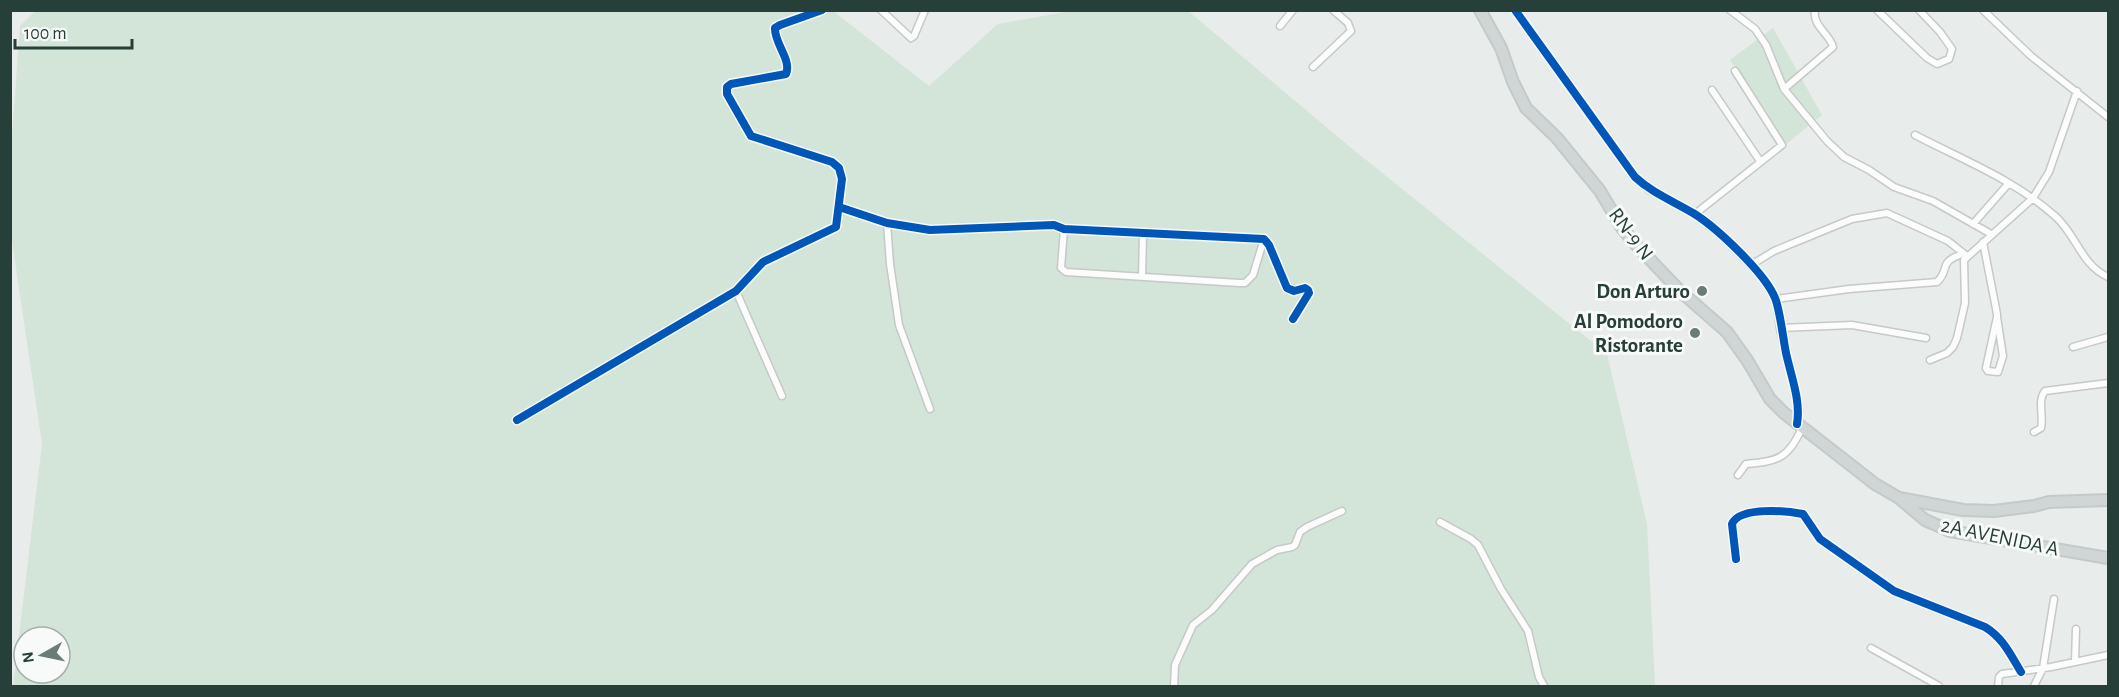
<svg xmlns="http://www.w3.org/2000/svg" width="2119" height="697" viewBox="0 0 2119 697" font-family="'Alegreya Sans',sans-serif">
<rect width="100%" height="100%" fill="#e8ecea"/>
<path fill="#d3e4d8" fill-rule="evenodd" d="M35,11H833L929,86L998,24L1072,11H1188L1350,147L1607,354L1647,524L1655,686H13L42,444L10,227L11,151L20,26ZM24,637H60V673H24Z
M1773,28L1822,115L1785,145L1730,60Z"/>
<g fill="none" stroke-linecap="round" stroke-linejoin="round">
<defs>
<path id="minor" d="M881,10L911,38L914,36L925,10
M1515,10L1635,177L1649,190L1695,214L1724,238L1764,279L1776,299L1780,328L1799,410L1797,423
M1730,10L1755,29L1766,45L1784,89L1827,141L1844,157L1869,170L1894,187L1933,201L1991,234
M1877,10L1927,58L1937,64L1949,59L1952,49L1940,32L1919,10
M1983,10L2031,56L2108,117
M1280,26L1293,10
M1313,67L1351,31L1348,23L1333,10
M1784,89L1833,47C1830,34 1812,26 1815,10
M1712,90L1760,161
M1915,135C1963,160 2013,179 2055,216C2076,234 2081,265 2108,277
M839,207L887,223L930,230L1054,225L1064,229L1264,239L1269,245L1287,288L1294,291L1305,288L1308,290L1309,293L1293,319
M1695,214L1782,145L1735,71
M887,223L890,264L899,325L930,409
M1973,224L2009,183
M1064,229L1061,268L1066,272L1239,283H1245L1253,275L1264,239
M1983,242L1997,314V317L2003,356L1998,372L1988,371L1986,368L1997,317
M1751,265L1774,251L1852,219L1887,213L1948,241L1967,256
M1142,277L1143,234
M736,291L782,396
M1776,299L1849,289L1937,282C1951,269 1937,262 1963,254
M1780,328L1852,325L1926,338
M2073,347L2108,337
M1930,360L1947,353L1953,347L1957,338L1965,303L1964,260L2033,198L2049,172L2077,91
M517,420L736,291L763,262L836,227L842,179L839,168L832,162L751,136L727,94V87L731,84L786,74C792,60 774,43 775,28L780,25L822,10
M2034,432L2041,428C2044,416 2037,401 2045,391L2108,383
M1738,475L1746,464C1778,461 1788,459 1802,428
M1440,522L1471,539L1478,545L1501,589L1528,631L1539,677L1544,686
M1736,559L1732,524C1740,506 1787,511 1803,514L1820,539L1894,591L1985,627C2003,638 2010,654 2021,672
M1871,648L1939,686
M2075,662L2076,629
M1174,686L1175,665L1193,625L1212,610L1252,564L1277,550L1292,547L1295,545L1300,532L1307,527L1342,511
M1998,686L1999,677L2002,674L2051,667L2108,655
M2034,686L2043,668L2054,599"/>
<path id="primary" d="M1480,10L1501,48L1513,82L1526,108L1557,138L1600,191L1622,228L1638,247L1680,291L1727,332L1747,360L1770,399L1784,413L1875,484L1899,498L1925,520L1950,531L2108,558
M1899,498L1963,510L1994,511L2034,506L2049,502L2108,500"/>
</defs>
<use href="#minor" stroke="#c5c9c7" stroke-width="9"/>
<use href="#primary" stroke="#c3cac9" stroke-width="14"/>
<use href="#minor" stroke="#fcfcfc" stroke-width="6"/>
<use href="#primary" stroke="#d0d6d5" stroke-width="10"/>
<defs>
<path id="cycleway" d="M1515,10L1635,177C1652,193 1673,201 1693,213C1716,227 1765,273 1775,298C1780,310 1783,338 1786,353C1791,376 1801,401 1797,424
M839,207L887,223L930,230L1054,225L1064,229L1264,239L1269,245L1287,288L1294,291L1305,288L1308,290L1309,293L1293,319
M517,420L736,291L763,262L836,227L842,179L839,168L832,162L751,136L727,94V87L731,84L786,74C792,60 774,43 775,28L780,25L822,10
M1736,559L1732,524C1740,506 1787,511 1803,514L1820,539L1894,591L1985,627C2003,638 2010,654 2021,672"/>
</defs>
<use href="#cycleway" stroke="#f7faf9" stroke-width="11"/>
<use href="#cycleway" stroke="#0057b8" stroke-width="8"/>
</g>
<g fill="#6a7c77" stroke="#f7faf9" stroke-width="2">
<circle cx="1702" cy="291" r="6"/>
<circle cx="1695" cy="333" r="6"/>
</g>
<g text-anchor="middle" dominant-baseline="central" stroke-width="6" stroke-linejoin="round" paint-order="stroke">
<g font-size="21" fill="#263f39" stroke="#f7faf9">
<text transform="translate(1631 234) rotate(53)">RN-9 N</text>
<text transform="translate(2000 537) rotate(12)">2A AVENIDA A</text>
</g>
<g font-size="21" font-weight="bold" fill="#263f39" stroke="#f7faf9" text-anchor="end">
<text x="1690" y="291">Don Arturo</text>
<text x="1683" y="321">Al Pomodoro<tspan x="1683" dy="24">Ristorante</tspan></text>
</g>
</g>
<rect width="2119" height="697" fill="none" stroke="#263f39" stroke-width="24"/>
<g transform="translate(42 655) rotate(261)"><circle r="28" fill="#f7faf9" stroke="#a3afac" stroke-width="1.5"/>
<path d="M0-4.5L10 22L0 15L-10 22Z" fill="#6a7c77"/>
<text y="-9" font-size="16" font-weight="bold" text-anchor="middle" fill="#263f39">N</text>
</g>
<path d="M15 39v9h117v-9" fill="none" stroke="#263f39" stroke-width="3"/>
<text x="24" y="39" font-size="18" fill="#263f39" stroke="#f7faf9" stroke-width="4.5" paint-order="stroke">100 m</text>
</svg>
